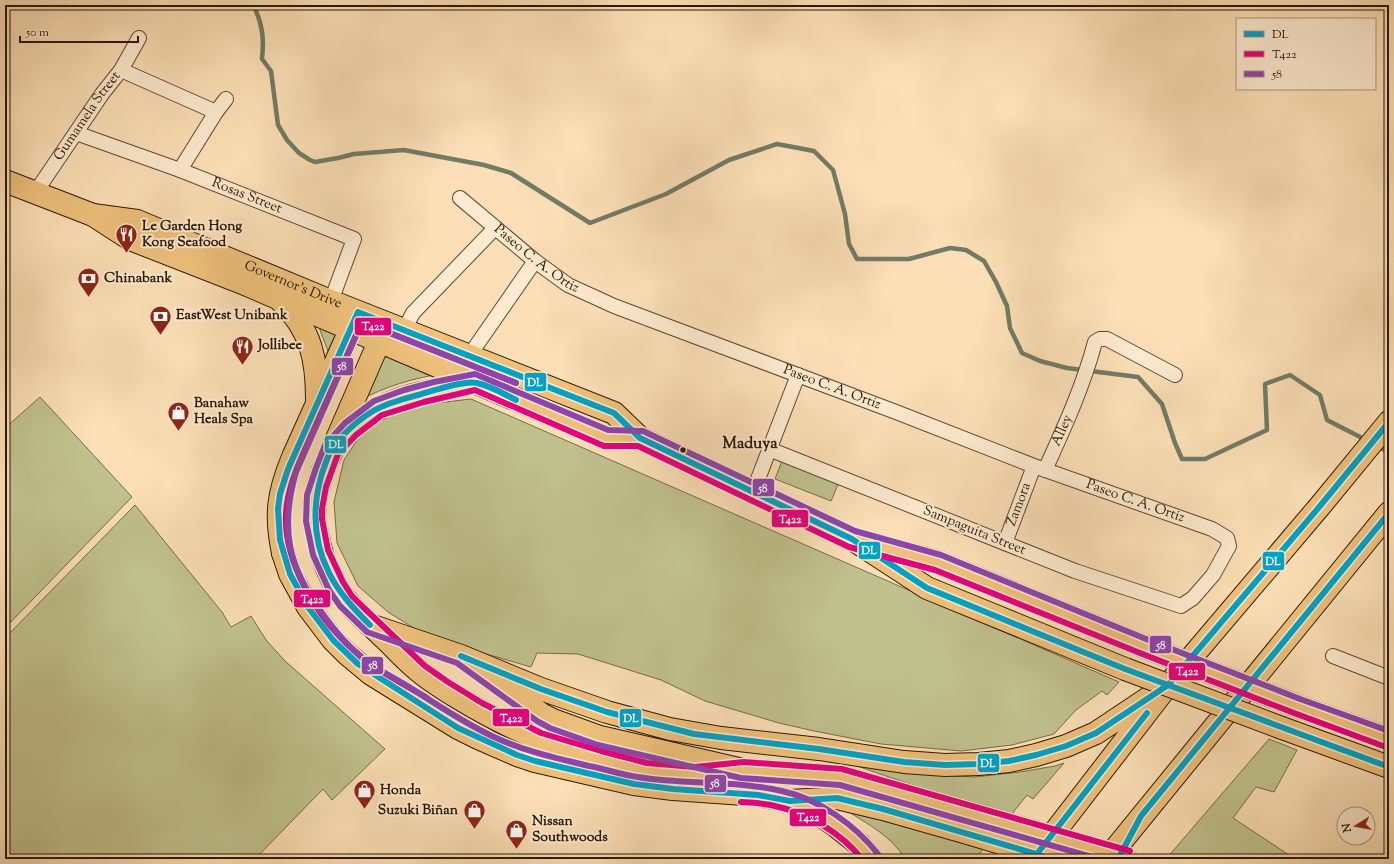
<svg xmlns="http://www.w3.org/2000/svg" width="1394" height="864" viewBox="0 0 1394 864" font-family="'Sorts Mill Goudy',serif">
<rect width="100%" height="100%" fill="#fcdfb6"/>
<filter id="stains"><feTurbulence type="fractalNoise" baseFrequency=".005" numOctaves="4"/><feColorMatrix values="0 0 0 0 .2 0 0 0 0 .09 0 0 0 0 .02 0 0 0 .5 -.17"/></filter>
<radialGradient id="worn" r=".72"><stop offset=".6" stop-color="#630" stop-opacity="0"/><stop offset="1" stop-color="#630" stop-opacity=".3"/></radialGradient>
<path fill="#c0c18d" stroke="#766c47" d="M317,322L342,332L331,359Z
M384,350L440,374C411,379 387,386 360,400Z
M40,397L132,497L5,628V428Z
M471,399L1119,682L1107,695L1102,691L1076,710L1054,734L1012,745L961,751L881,744L814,731L779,723L705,701L661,680L578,654L537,653L531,667L428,637L388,612L358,586L337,543L334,502L344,460L365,428L402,411L428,404Z
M783,458L840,480L831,501L775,479Z
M135,505L222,612L231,627L251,616L266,640L285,661L385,749L332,800L323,789L255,859H5V638Z
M1269,739L1297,750L1274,792L1256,787L1233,818L1295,859H1166Z
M848,763L920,774L975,777L1020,772L1055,766L1064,763L1033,799L1027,795L1011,815L945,796Z
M846,810L984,848L975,859H905C892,836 867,824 846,810Z"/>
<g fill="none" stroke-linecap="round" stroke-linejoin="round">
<path stroke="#717b66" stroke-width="4.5" d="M253,5C263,23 264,40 262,59L271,71L278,125L287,140L299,153L310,160L315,162L338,158L354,154L404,150L484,165L511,173L590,223L666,194L729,160L777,144L814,151L833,170L845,214L849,244L857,259H909L950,248L966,250L984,261L996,282L1007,306L1010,328L1022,353L1040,361L1067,368L1138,377L1162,404L1175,443L1182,459H1205L1267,430L1265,384L1290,375L1320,395L1327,420L1366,440
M1376,446L1389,452"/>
<defs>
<g id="minor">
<path d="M121,70L216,112"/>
<path id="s1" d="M76,133L180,170L354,239L331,301"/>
<path d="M180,170L216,112L226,99"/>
<path id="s2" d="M35,193L102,94L121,70L139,38"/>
<path id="s3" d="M460,198L535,261L568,285L614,306L896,412L1034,466L1212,529L1227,538L1229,546L1213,575L1193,598L1181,606L1075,571L769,449"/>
<path d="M404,330L413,313L495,228"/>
<path d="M469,356L535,261"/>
<path id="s4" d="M1045,470C1064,428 1083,387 1095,342L1100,339H1107L1175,375"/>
<path d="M753,492L798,375"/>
<path id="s5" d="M1005,543L1034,466"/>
<path d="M1333,656L1389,678"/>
</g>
<g id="trunk">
<path d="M5,181L93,215L130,239L240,282L606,438H640"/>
<path id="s6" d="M93,215L137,221L333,302L614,413L640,438L852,539L927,588L1125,669"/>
<path d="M282,302C311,330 317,360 317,399"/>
<path d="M341,439C350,429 358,420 369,414C400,394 441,389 476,382"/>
<path d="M314,520L315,497L323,471L385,328"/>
<path d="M871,544L938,562L1143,646"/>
<path d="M283,553C275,515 278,493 293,457L356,317"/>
<path d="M1297,706L1389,739"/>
<path d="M1282,728L1389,767"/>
</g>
<path id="motorway" d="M314,520C319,543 323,565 336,586C348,606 366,620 383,637C395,648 407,662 420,672C432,682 447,691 460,699C509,729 558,749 613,763C624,765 635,769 646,771C672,775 698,774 724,772
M283,553L290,574L308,607L333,640L347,654L371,674L458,728L478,738L517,755L535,761L634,784L673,789L758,795L790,801L823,817L836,826L860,845L872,859
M370,625L461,656L541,689L607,712L670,729L721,738L819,749L904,762L945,765L979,764L1009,761L1036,755L1066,746L1096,733L1168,685
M489,676L541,714L553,720L600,737L743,770L841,777L983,817
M791,801L837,798L883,809L971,834
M1040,851L1168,685L1320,506L1389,422
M1107,859L1389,513"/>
</defs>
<use href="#minor" stroke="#5f492e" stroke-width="16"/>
<use href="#trunk" stroke="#2b1701" stroke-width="24"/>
<use href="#motorway" stroke="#2b1701" stroke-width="24"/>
<use href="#minor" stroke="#fdead0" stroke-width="14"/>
<use href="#trunk" stroke="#eec07b" stroke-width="22"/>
<use href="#motorway" stroke="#eec07b" stroke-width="22"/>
<defs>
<path id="trunk-bridge" d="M1143,646L1297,706
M1125,669L1282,728"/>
<path id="motorway-bridge" d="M983,817L1128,859
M971,834L1053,859"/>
</defs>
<use href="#trunk-bridge" stroke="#2b1701" stroke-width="24" stroke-linecap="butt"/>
<use href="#motorway-bridge" stroke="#2b1701" stroke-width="24" stroke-linecap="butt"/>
<use href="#trunk-bridge" stroke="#eec07b" stroke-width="22"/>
<use href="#motorway-bridge" stroke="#eec07b" stroke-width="22"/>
<defs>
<path id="bus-1" d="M370,625C354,609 339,593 329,573C313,541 312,507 322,473C325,466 327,457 331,451C341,435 357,421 373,411C387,403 403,399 418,395C432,391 464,380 477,383C491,386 504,394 516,400
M461,656L541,689L607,712L694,734L819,749L904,762L945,765L979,764L1009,761L1036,755L1066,746L1096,733L1168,685L1320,506L1389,422
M1033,859L1147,713
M1053,859L883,809L837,798L790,801L758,795L673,789L634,784L535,761L517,755L458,728L358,664L333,640L308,607L290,574L280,540L278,509L280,494L288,469L358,312L614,413L640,438L852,539L927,588L1125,669L1389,767
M1118,859L1141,816L1389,513"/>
<path id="bus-2" d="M427,698C406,685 382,674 363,658C319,623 276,556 288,498C293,473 305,450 315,427C331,392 346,357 362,322L516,383
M741,802C753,803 764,803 775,806C808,813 841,833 862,859
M1130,851L842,769L744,762L695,767L647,763L601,751L541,733L482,703L448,682L425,666L364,608L352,596L343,582L328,550L322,519V509L326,487L338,454L356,435L382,415L424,402L475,390L604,446H638L849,547L935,570L1140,653L1294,713L1386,747"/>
<path id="bus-3" d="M516,383L362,322L296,472C279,531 289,569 325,617C336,632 348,646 362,658C377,670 395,678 412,689C438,705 464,723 492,736C523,751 556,758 589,766C606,769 622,775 638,777C685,785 736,780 782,791C819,799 855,825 878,854
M1099,859L840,785L741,778L598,745L550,728L537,721L457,663L367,632L340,606L329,590L313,555L306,521L307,495L316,468L325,445L345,423L374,401L404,390L434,382L475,374L608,430L643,431L855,531L941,555L1146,639L1300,699L1389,731"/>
</defs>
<use href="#bus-1" stroke="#fdead0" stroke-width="9"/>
<use href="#bus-2" stroke="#fdead0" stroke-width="9"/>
<use href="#bus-3" stroke="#fdead0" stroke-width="9"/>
<use href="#bus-1" stroke="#02a2c4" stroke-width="6"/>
<use href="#bus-2" stroke="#e5007d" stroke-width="6"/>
<use href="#bus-3" stroke="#8e44ad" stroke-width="6"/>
</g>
<defs>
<symbol id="restaurant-pin" viewBox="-11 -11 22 30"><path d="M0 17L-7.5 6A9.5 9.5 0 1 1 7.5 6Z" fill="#8f2418" stroke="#fdead0"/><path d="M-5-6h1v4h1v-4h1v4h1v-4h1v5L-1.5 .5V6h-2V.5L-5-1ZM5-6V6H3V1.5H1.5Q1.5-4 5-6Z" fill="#fff"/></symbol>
<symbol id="bank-pin" viewBox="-11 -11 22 30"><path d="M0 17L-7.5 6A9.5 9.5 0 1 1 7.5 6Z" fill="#8f2418" stroke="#fdead0"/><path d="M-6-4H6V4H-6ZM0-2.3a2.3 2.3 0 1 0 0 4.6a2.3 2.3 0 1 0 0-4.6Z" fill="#fff"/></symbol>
<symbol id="shop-pin" viewBox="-11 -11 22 30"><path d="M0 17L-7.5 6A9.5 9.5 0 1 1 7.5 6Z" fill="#8f2418" stroke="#fdead0"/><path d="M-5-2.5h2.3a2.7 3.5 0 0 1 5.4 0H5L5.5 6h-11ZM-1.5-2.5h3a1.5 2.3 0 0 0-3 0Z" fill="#fff"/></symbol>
</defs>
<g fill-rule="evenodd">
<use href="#restaurant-pin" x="114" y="222" width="25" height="34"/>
<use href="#bank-pin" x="76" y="266" width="25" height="34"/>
<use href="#bank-pin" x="148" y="304" width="25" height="34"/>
<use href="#restaurant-pin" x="230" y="334" width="25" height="34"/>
<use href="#shop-pin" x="166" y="400" width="25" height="34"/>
<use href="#shop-pin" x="352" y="778" width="25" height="34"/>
<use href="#shop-pin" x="462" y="798" width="25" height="34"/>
<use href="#shop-pin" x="504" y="818" width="25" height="34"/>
</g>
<circle fill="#2b1701" stroke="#fdead0" stroke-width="1.5" cx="683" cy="450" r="3.5"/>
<g text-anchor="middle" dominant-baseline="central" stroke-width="4" stroke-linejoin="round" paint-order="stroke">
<g font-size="14" fill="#2b1701" stroke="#fdead0">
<text stroke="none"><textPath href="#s2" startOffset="93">Gumamela Street</textPath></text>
<text stroke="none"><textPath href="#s1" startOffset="182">Rosas Street</textPath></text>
<text stroke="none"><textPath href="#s3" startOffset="98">Paseo C. A. Ortiz</textPath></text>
<text stroke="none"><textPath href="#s6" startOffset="213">Governor's Drive</textPath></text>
<text stroke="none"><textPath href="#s3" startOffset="422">Paseo C. A. Ortiz</textPath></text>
<text stroke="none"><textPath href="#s4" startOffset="43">Alley</textPath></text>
<text stroke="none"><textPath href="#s3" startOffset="746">Paseo C. A. Ortiz</textPath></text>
<text stroke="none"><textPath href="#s5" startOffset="41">Zamora</textPath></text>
<text transform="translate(974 531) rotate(22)">Sampaguita Street</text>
</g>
<g font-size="14" font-weight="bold" fill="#2b1701" stroke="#fdead0" text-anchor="start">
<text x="142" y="227">Le Garden Hong<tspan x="142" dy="16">Kong Seafood</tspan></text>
<text x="104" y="279">Chinabank</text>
<text x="176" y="316">EastWest Unibank</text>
<text x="258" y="346">Jollibee</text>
<text x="194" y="404">Banahaw<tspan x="194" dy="16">Heals Spa</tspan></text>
<text x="380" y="791">Honda</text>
<text x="458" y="811" text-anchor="end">Suzuki Biñan</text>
<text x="532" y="822">Nissan<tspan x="532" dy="16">Southwoods</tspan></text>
</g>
<g font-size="16" font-weight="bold" fill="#2b1701" stroke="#fdead0">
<text x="750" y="444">Maduya</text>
</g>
</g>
<g stroke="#fdead0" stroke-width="1.5">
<rect x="354" y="317" width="38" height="19" rx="4" fill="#e5007d"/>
<rect x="331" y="357" width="23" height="19" rx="4" fill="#8e44ad"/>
<rect x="524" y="372" width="23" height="20" rx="4" fill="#02a2c4"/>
<rect x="324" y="435" width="23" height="19" rx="4" fill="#02a2c4"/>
<rect x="752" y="478" width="23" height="19" rx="4" fill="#8e44ad"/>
<rect x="771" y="509" width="38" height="19" rx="4" fill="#e5007d"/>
<rect x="858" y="541" width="23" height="19" rx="4" fill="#02a2c4"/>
<rect x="1262" y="551" width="23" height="20" rx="4" fill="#02a2c4"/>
<rect x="293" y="589" width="38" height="19" rx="4" fill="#e5007d"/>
<rect x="1149" y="635" width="23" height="19" rx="4" fill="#8e44ad"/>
<rect x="361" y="656" width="23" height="19" rx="4" fill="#8e44ad"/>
<rect x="1168" y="662" width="38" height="19" rx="4" fill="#e5007d"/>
<rect x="492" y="708" width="38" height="19" rx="4" fill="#e5007d"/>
<rect x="619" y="708" width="23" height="20" rx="4" fill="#02a2c4"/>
<rect x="977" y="753" width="23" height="20" rx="4" fill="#02a2c4"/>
<rect x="704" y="774" width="23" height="19" rx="4" fill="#8e44ad"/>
<rect x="789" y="808" width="38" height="19" rx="4" fill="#e5007d"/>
</g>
<g font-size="11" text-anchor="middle" font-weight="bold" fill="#fff">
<text x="373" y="330">T422</text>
<text x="342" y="370">58</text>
<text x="535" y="386">DL</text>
<text x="336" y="448">DL</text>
<text x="763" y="492">58</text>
<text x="790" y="523">T422</text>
<text x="869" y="554">DL</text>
<text x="1273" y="565">DL</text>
<text x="312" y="603">T422</text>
<text x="1161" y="649">58</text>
<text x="373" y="669">58</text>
<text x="1187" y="675">T422</text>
<text x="511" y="722">T422</text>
<text x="631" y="722">DL</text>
<text x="988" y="767">DL</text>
<text x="715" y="787">58</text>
<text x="808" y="821">T422</text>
</g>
<rect width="1394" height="864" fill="none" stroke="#fcdfb6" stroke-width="20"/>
<rect x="6" y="6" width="1382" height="852" fill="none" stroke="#2b1701" stroke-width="2"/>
<rect x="10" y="10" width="1374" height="844" fill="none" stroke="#2b1701"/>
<rect x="1236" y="18" width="140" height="72" fill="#fdead0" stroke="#a9967d"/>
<rect x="1244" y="31" width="20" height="6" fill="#02a2c4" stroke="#a9967d"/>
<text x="1272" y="38" font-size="12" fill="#2b1701">DL</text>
<rect x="1244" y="51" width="20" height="6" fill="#e5007d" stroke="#a9967d"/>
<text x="1272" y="58" font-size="12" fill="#2b1701">T422</text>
<rect x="1244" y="71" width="20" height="6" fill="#8e44ad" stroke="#a9967d"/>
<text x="1272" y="78" font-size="12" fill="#2b1701">58</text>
<g transform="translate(1356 826) rotate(259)"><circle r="19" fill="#fdead0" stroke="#a9967d"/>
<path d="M0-3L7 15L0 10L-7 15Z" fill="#8f2418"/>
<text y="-6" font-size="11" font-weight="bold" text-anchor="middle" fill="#2b1701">N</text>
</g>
<path d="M20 36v6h118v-6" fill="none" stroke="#2b1701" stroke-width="2"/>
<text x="26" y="36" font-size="12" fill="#2b1701" stroke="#fdead0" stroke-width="3" paint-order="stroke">50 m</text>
<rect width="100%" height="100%" filter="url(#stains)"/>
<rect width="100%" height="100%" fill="url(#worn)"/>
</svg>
